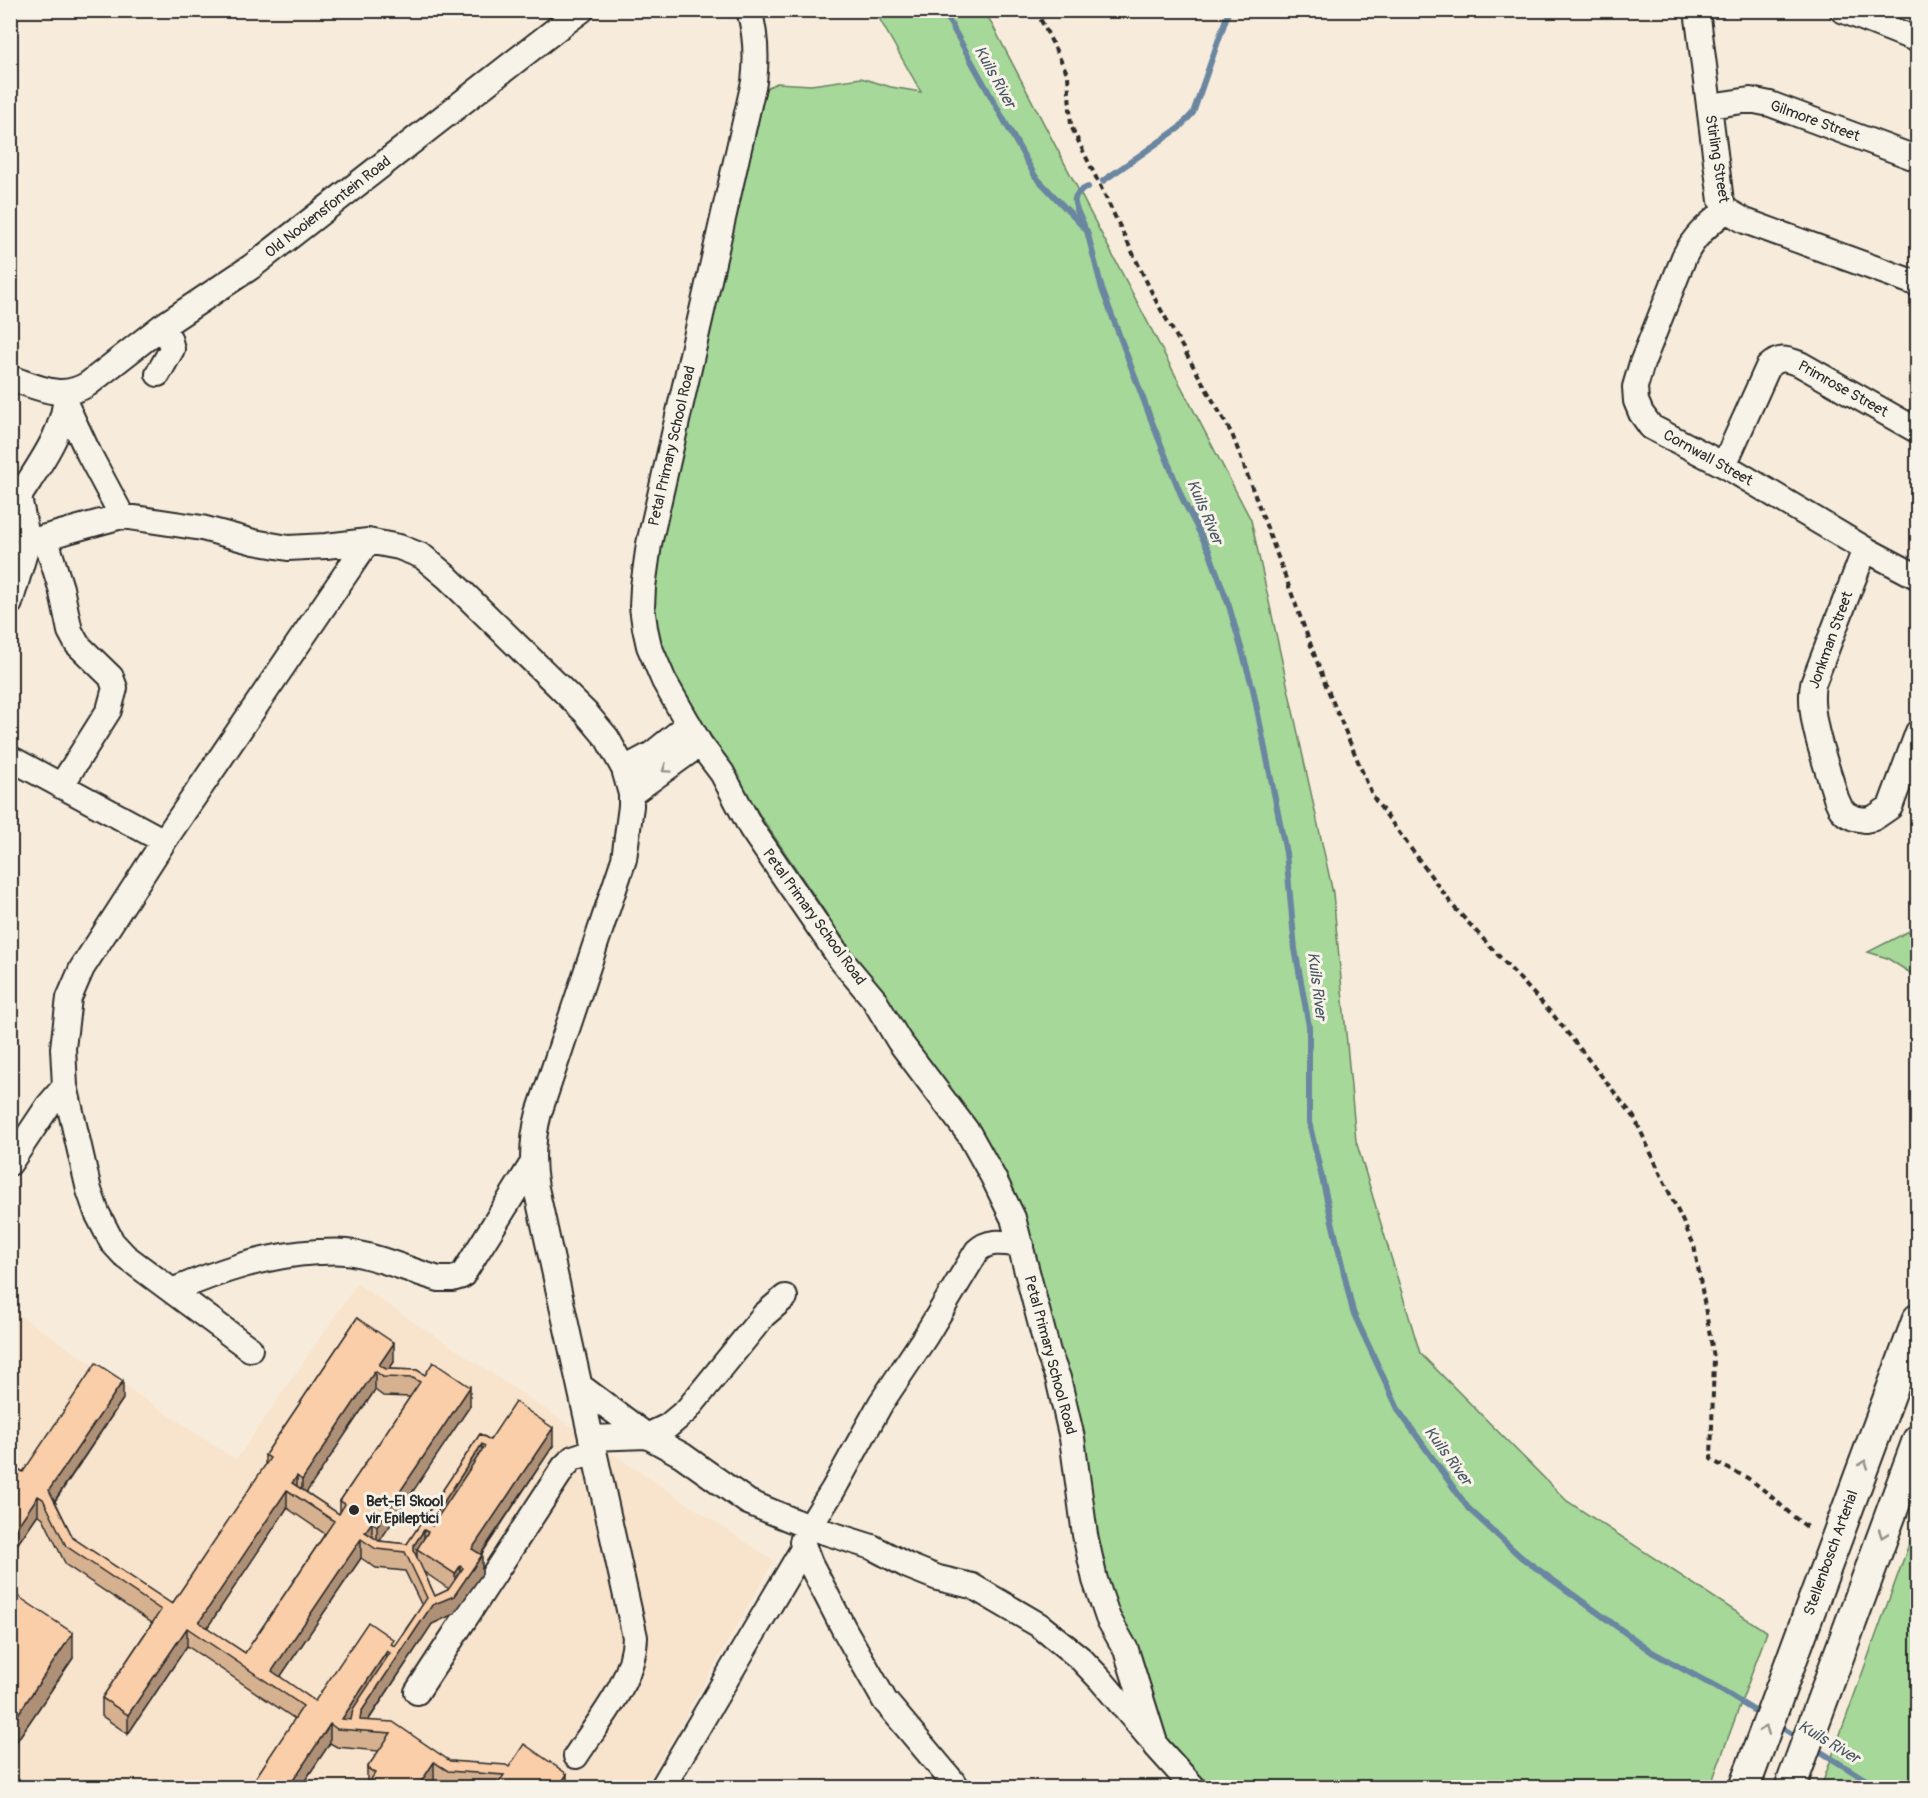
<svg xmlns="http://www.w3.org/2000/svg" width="1928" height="1798" viewBox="0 0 1928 1798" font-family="Pangolin,sans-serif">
<rect width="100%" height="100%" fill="#f7ecdb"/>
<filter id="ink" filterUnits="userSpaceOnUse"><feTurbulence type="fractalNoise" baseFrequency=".0167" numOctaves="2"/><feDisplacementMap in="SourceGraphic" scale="12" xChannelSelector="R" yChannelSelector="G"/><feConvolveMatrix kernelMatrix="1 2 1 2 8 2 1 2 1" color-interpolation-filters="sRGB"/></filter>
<g filter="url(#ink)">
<path fill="#f8e3cc" d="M357,1284L774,1561L645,1787H13L10,1786V1309L236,1460Z"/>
<path fill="#a6d899" stroke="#688262" stroke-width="1.5" d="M875,11H985L1251,520L1333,893L1356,1141L1420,1353L1567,1501L1767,1632L1710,1787H1211L1164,1741L1110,1607L1025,1245L893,1013L747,796L715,742L689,704L657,640L651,602L657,558L766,88L777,83L811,85L861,78L891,87L921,92Z
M1917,927V996L1912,974L1887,958L1868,952Z
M1917,1522V1787H1821Z"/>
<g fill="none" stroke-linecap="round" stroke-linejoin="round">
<path stroke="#6a86a0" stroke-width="6" d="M943,10L1035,176L1087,231L1102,289L1150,417L1183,500L1209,551L1229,606L1253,689L1286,853L1295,949L1309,1026V1122L1353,1312L1399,1411L1468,1508L1521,1557L1652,1652L1714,1686L1763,1716
M1103,181L1179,128L1193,113L1229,10
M1084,225C1076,208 1066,196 1088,187
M1777,1725L1799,1738
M1813,1747L1879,1788"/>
<defs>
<path id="minor" d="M749,10C756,34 757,57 754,82L649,544L643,587L642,607L645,628L649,646L664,681L700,744L722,773L751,828L781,872L842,961L873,998L899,1041L969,1134L993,1177L1013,1218L1048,1352L1058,1378L1072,1438L1085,1535L1095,1580L1108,1618L1126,1650L1156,1746L1194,1788
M1697,10L1721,201L1726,210L1745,221L1918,284
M1842,10L1918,40
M1709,106L1750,100L1770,104L1918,159
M1726,210C1708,225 1694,236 1684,257L1642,363L1635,387L1636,401L1641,413L1651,427L1724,465L1865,549L1918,577
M158,374L172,349L169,338L161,327
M10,378C38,387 61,401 88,384L161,327L251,267L563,24L582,10
M66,405L89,454L122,516
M1724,465L1768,367C1780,356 1786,359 1800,364L1918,431
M45,537L61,588L70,631L77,644L111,677L115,688L109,710L61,786
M28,542L122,516L202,528L254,542L288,548L326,546L368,541L399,547L422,556L447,577L586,713L607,738L624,769L631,794V806L624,859L539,1113C532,1139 531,1162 536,1188L635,1637C634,1682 599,1720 576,1756
M1865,549L1813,684C1807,718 1827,765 1836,798L1841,809L1846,814L1854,818L1865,820L1874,818L1890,807L1918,732
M10,603L28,542L19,497C38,466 66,431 66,392
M10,758L164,841
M624,769L652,754L689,724
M631,794L700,744
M10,1163L48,1106L65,1086
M172,1291C219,1271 266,1255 318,1252C327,1252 337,1251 346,1252C375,1255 410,1271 439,1279H452L462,1276L532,1164
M250,1349L125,1256L112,1242L97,1213L89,1190L65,1086L63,1048L69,998L82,968L164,841L368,541
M580,1386L647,1436L668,1426L687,1410L764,1315L785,1297
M591,1438L647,1436L682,1455L748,1502L809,1527L872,1547L908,1566L938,1578L972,1586L1039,1625L1081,1659L1100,1679L1149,1737
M417,1692L564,1467L573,1458L594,1451
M662,1788L804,1547
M958,1788L885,1701L844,1629L810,1563L802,1542L804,1536L833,1490L881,1403L925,1337L977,1251C989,1239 1005,1243 1021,1245"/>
<path id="major" d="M1744,1788L1918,1319
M1790,1788L1918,1440"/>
</defs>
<use href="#minor" stroke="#2b2b2b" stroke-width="28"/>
<use href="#major" stroke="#2b2b2b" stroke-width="34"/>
<path stroke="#2b2b2b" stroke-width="4" stroke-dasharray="6 4.5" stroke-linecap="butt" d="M1036,10L1068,75L1071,126L1156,301L1232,434L1325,683L1373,797L1453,906L1554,1016L1634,1117L1676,1207L1694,1245L1714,1358L1711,1459C1723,1468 1739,1472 1752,1481C1773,1496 1789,1515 1810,1529"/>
<use href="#minor" stroke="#f7f3e8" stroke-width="24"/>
<use href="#major" stroke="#f7f3e8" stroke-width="30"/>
</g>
<path fill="#d6b190" stroke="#2b2b2b" stroke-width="1.5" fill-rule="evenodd" d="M357,1318L394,1362L389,1369L417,1370L470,1406L379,1541L407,1544L480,1434L490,1440L553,1446L481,1555L482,1574L454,1614L432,1624L368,1721L450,1761L509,1767L567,1788H444L434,1781L367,1785V1768L379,1751L337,1747L330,1743L300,1788H249L295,1719L187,1646L128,1734L102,1716V1698L152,1623L66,1565L43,1518L38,1514L10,1555V1460L13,1466L23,1472L123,1399L55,1501L73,1538L172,1604L265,1466V1455ZM375,1390L383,1396L410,1397L340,1501V1512L339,1514L306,1492ZM287,1508L325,1534L245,1653L207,1628ZM361,1558L376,1568L405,1571L422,1606L394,1646L315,1701L280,1677ZM424,1572L449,1589L448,1590L435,1596Z
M10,1591L73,1658L12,1748L10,1746Z"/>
<path fill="#ae9076" stroke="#2b2b2b" stroke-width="1.5" d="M394,1343V1362L383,1377L379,1365Z
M375,1371V1390L302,1499V1480Z
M123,1381V1399L49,1509V1490Z
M470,1387V1406L377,1545V1526Z
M553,1428V1446L472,1567V1549Z
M482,1444V1462L429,1543V1524Z
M297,1476V1495L292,1483Z
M287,1490V1508L201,1637L199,1622Z
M38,1496V1514L10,1555V1537Z
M372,1522V1541L365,1532Z
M424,1530V1549H417V1560L414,1569V1545Z
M361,1539V1558L274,1686L272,1671Z
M482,1555V1574L454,1614L432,1624L361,1731L360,1720L361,1712L432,1605L454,1596Z
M460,1566V1585L455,1593V1574Z
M187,1628V1646L128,1734V1715Z
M73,1633V1658L12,1748V1723Z
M387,1651V1670L347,1729L342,1719Z
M330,1724V1743L300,1788H288Z
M434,1762V1781L429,1788H417Z
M567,1774V1788H558Z"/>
<path fill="#f9cea8" stroke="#2b2b2b" stroke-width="1.5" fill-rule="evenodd" d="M357,1318L394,1343L379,1365L386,1369L417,1370L425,1375L433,1362L470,1387L377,1526L372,1522L365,1532L379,1541L407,1544L480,1434L490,1440L515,1402L553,1428L472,1549L482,1555L454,1596L432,1605L361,1712L360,1720L393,1722L450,1761L506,1765L509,1767L524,1744L567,1774L558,1788H495L504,1775L448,1771L434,1762L417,1788H366L375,1773L367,1768L391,1733L337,1729L330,1724L288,1788H249L303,1706L187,1628L128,1715L102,1698L161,1610L66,1546L43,1499L38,1496L10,1537V1460L13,1466L23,1472L96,1363L123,1381L49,1490L73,1538L172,1604L270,1458L265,1455ZM375,1371L383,1377L413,1378L420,1382L340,1501L345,1504L339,1514L292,1483L297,1476L302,1480ZM482,1444L485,1446L432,1526L429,1524ZM287,1490L334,1521L245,1653L199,1622ZM424,1530L428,1532L417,1549L455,1574L460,1566L463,1568L448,1590L435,1596L414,1551V1545ZM361,1539L376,1549L405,1552L427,1598L395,1646L391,1644L394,1640L368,1622L315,1701L272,1671ZM387,1651L390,1653L353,1709L351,1720L342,1719Z
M10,1591L73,1633L12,1723L10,1722Z"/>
<defs><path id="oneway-chevron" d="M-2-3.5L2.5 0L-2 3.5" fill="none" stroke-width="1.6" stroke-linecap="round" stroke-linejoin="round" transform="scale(1.5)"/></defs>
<g stroke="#918f8a">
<use href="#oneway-chevron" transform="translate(666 769) rotate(146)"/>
<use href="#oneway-chevron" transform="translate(1864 1464) rotate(-70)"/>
<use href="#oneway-chevron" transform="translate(1883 1534) rotate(110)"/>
<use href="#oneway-chevron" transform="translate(1765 1730) rotate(-70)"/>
</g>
</g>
<circle fill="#2b2b2b" stroke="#f7f3e8" stroke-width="2" cx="354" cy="1510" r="6"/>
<g text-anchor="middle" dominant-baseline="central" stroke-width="6" stroke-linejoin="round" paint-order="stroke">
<g font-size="15" fill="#2b2b2b" stroke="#f7f3e8">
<text transform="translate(1815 121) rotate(20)">Gilmore Street</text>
<text transform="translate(1717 159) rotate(81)">Stirling Street</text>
<text transform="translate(328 207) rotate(-38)">Old Nooiensfontein Road</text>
<text transform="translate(1843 389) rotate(29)">Primrose Street</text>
<text transform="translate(672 446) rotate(-77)">Petal Primary School Road</text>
<text transform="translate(1708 458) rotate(29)">Cornwall Street</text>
<text transform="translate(1831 640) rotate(-70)">Jonkman Street</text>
<text transform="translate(814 917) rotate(54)">Petal Primary School Road</text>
<text transform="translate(1050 1355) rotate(75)">Petal Primary School Road</text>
<text transform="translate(1831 1553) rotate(-70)">Stellenbosch Arterial</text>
</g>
<g font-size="15" font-weight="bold" fill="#2b2b2b" stroke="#f7f3e8" text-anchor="start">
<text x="366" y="1501">Bet-El Skool<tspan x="366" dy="17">vir Epileptici</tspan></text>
</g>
<g font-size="16" font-style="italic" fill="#4a5866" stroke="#f7f3e8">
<text transform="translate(995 77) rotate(61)">Kuils River</text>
<text transform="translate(1205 512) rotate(67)">Kuils River</text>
<text transform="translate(1317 986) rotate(83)">Kuils River</text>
<text transform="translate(1448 1456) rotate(54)">Kuils River</text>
<text transform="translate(1829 1742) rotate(31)">Kuils River</text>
</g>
</g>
<rect width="1928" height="1798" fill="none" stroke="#f7f3e8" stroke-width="36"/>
<rect x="18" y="18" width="1892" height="1762" fill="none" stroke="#2b2b2b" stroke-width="2" filter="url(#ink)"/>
</svg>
